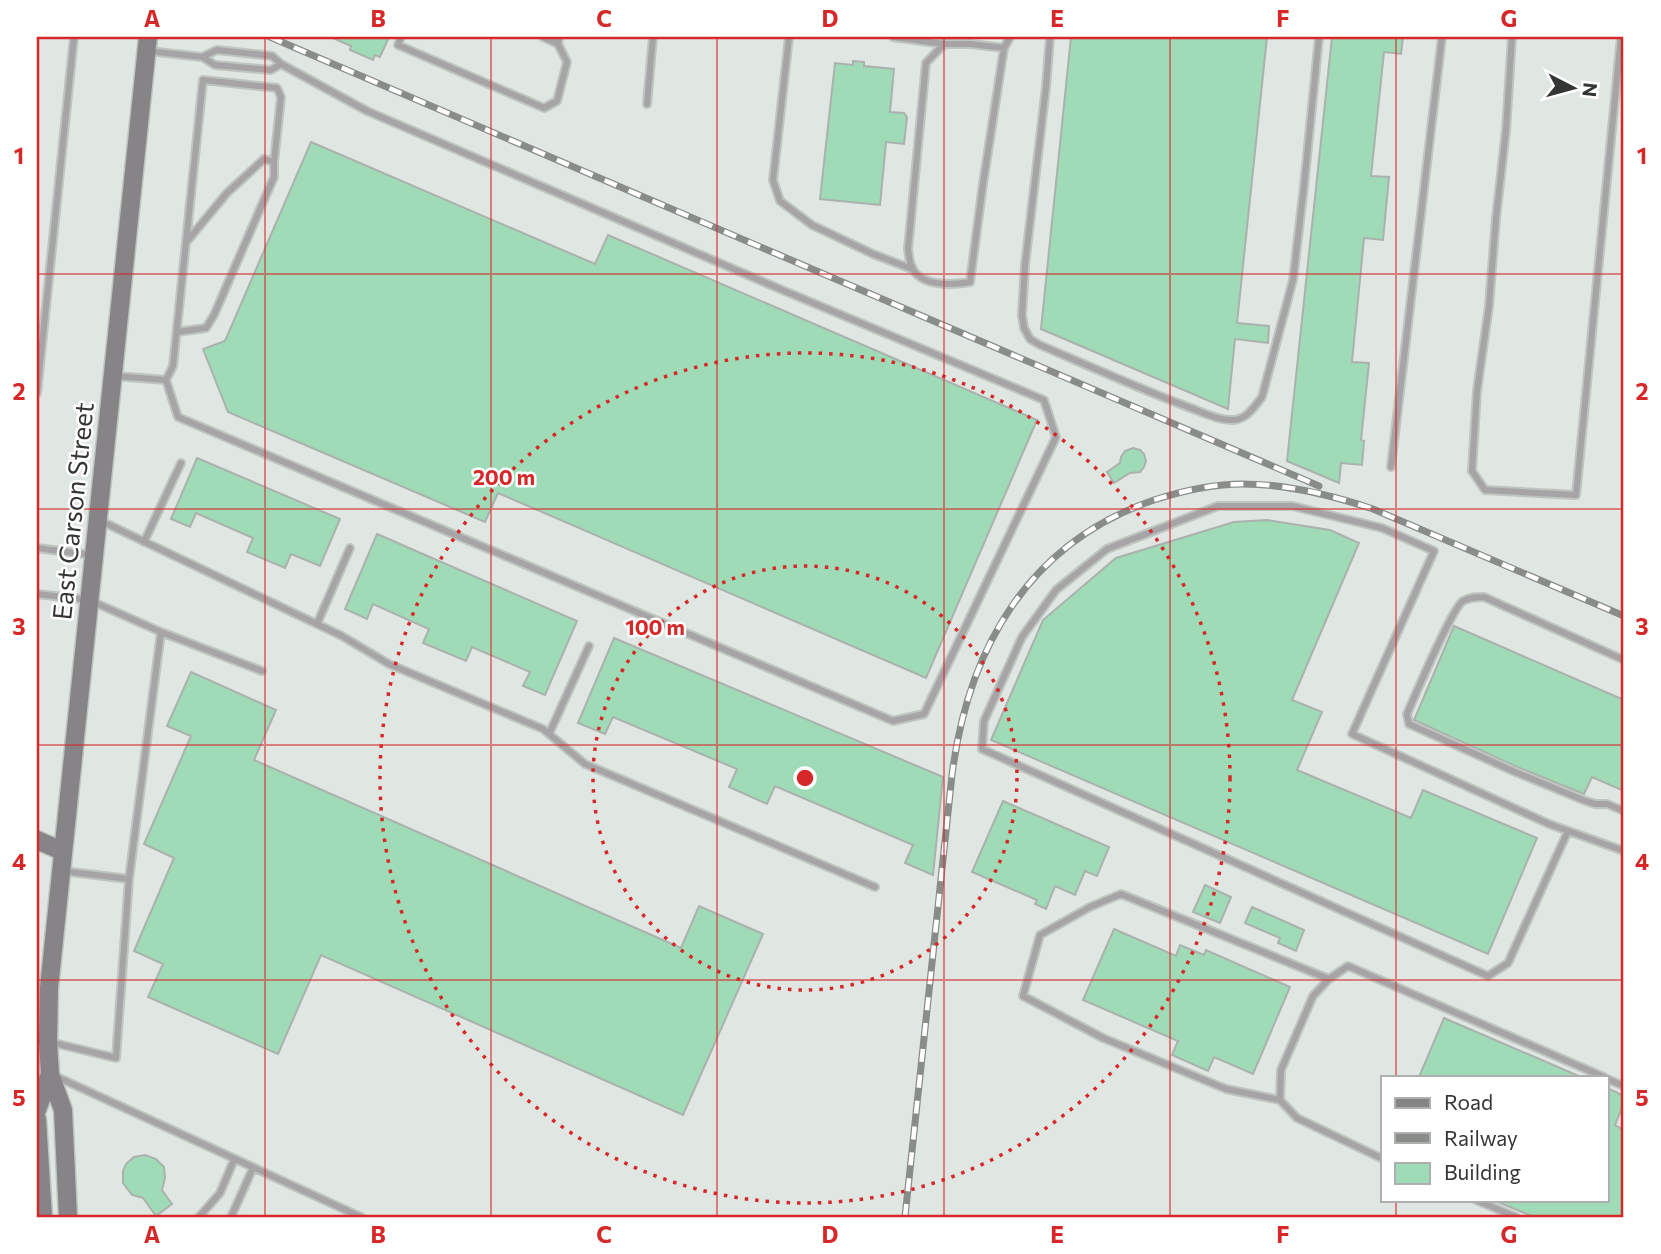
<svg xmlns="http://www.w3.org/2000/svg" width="1661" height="1254" viewBox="0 0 1661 1254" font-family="Commissioner,sans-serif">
<rect width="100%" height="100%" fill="#e0e7e2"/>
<path fill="#9fdbb7" stroke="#abb1ad" stroke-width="2" d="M331,37H389L380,57L375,55L373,60L350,50L351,46Z
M1071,37H1267L1237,323L1269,326L1268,343L1235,339L1228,409L1041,329Z
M1332,37H1403L1401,54L1384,52L1371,176L1389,177L1383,240L1364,238L1352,362L1369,363L1361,440L1364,441L1362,465L1341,463L1339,483L1287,461Z
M853,61L864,62V66L894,69L890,112L904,113L907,117L904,144L886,142L880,205L820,199L835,63L853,65Z
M311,142L595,264L608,235L1037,420L926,678L498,493L485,522L228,412L203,349L225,341Z
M1133,448L1140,450L1144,454L1146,461L1144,467L1140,472L1130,473L1114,483L1107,472L1120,463L1121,457L1125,451Z
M197,458L340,519L320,566L291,554L285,568L247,552L253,538L196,513L190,527L171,519Z
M1267,520L1330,530L1359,543L1292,700L1322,712L1297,770L1411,818L1423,790L1537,838L1488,954L991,740L1043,620L1116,558L1234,522Z
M377,534L577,621L545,695L523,686L530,672L472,647L466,661L423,643L429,629L373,604L367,619L345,609Z
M1454,626L1624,700V791L1592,777L1584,794L1515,766L1414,720Z
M614,638L943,777L933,875L905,863L913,845L775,786L767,804L729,787L737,769L613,717L605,734L578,723Z
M191,672L276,710L254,760L681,948L699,906L763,934L683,1115L321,955L278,1054L148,997L163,964L134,951L174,858L144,844L191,736L167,726Z
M1003,801L1109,847L1097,876L1085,871L1075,895L1055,886L1046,909L1035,904L1037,900L972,872Z
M1205,885L1231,897L1220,923L1193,912Z
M1252,907L1304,930L1296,951L1278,943L1280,938L1245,923Z
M1114,929L1176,956L1180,945L1204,955L1206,950L1290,987L1253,1074L1214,1057L1208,1071L1172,1055L1178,1041L1083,1000Z
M1444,1018L1581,1077H1419Z
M1607,1088L1624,1096V1103L1615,1125L1624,1130V1217H1534L1493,1200H1607Z
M145,1155L156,1159L164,1167L165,1178L162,1190L172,1204L156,1216L143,1198L132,1195L123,1183V1171L126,1164L134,1157Z"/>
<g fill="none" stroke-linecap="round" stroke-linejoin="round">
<defs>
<path id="lane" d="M401,37L398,45L544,108L557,101L567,62L558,44
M543,37L558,44L559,37
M789,37L773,180L780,201L812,225L873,254L912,269
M893,37L944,44
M1050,37L1046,87L1025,265L1022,315L1024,328L1030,339L1040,345C1089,366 1138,388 1188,407C1202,412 1219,421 1234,420C1247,419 1255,406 1262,397L1293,280L1304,186L1319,37
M1512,37L1506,130L1496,218L1489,306L1477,391L1472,471L1485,490L1576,495L1621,37
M1004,48L971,44H944L926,63L908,249C909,255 909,262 912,267C920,287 952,285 970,282L983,184L1004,48L1010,37
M148,51L202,57L215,65L271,70L281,64
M202,57L217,50L272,56L281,64L367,111L787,292L1044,400L1056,437L924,714L893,721L178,417L166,380L173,366L203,80L277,88L281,97L274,162
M647,104L653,37
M177,332L206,328L214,315L274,177V162L264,159L227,193L188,240
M114,376L166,380
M37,393L74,37
M1391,467L1442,37
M99,520L342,636L389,664L543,729L585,764L875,887
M144,542L181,463
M37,548L91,555
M37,594L89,600L161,632
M317,624L350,548
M1624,660L1484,597C1477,597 1470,597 1463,601C1452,608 1415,696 1407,714L1409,724L1513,771L1583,800L1595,804H1607L1624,811
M549,734L589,646
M1568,831L1508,963L1488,976L982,749L984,721L1022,637L1056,590L1107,549L1218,506H1292L1382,528L1434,551L1352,734L1549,824L1624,851
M62,871L129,879L161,632L262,671
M50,1042L116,1058L129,879
M55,1076L361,1217
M1607,1079L1624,1086
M1280,1100L1226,1089L1103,1038L1023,996L1040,935L1090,907L1121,894L1329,979
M1383,1159L1297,1118L1280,1100L1281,1070L1313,996L1329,979L1348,966L1604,1077
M1476,1200L1516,1217
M199,1217L220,1193L234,1160
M231,1217L253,1168"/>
<path id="secondary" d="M37,840L62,851
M37,1110L50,1074
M37,1119L43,1217
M68,1217L63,1110L50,1074L48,1042L49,988L148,37"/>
</defs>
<use href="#lane" stroke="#bec4bf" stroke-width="10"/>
<use href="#secondary" stroke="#bec4bf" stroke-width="21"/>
<use href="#lane" stroke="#a6a4a6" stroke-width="6"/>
<use href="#secondary" stroke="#878488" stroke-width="18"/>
<defs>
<path id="rail" d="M270,37L1319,486
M905,1217L952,775C968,649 1028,543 1154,500C1182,491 1213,484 1243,484C1288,484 1331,495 1373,509L1624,616"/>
</defs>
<use href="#rail" stroke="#888d8a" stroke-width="7"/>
<use href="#rail" stroke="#fff" stroke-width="4.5" stroke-dasharray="13" stroke-linecap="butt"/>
</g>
<path fill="none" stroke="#d62828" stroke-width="2" stroke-opacity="0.55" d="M265,37V1217M491,37V1217M717,37V1217M944,37V1217M1170,37V1217M1396,37V1077M37,274H1624M37,509H1624M37,745H1624M37,980H1624M1396,1200V1217"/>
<g fill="none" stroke="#d62828" stroke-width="3.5" stroke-dasharray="3.5 7">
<circle cx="805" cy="778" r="212"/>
<circle cx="805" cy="778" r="425"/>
</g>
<g text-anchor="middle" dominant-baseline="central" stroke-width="5" stroke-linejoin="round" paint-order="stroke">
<g font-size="26" fill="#343635" stroke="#fff">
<text transform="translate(72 511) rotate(-84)">East Carson Street</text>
</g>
</g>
<circle cx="805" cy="778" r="10" fill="#d62828" stroke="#fff" stroke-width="3.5"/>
<g font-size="21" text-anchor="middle" font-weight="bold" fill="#d62828" stroke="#fff" stroke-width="5" stroke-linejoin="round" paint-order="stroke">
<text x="504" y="485">200 m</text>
<text x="655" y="635">100 m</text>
</g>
<rect width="1661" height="1254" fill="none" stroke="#ffffff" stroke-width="77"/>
<rect x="1381" y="1076" width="228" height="126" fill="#ffffff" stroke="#aeafae" stroke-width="2"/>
<rect x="1395" y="1098" width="35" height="10" fill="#878488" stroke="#aeafae" stroke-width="2"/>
<text x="1444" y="1110" font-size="21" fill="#343635">Road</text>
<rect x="1395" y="1133" width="35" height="10" fill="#888d8a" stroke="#aeafae" stroke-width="2"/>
<text x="1444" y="1146" font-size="21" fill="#343635">Railway</text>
<rect x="1395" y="1163" width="35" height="21" fill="#9fdbb7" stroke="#aeafae" stroke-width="2"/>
<text x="1444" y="1180" font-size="21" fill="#343635">Building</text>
<g transform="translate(1573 88) rotate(96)" stroke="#ffffff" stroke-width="5" paint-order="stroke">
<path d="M0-5L12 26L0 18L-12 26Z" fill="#343635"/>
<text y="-10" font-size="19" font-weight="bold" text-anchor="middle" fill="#343635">N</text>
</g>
<rect x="38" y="38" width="1584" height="1178" fill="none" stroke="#d62828" stroke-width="2.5"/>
<g font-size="23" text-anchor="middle" font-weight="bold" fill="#d62828">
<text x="152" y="27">A</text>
<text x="378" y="27">B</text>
<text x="604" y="27">C</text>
<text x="830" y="27">D</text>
<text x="1057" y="27">E</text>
<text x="1283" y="27">F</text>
<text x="1509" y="27">G</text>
<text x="19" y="164">1</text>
<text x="1642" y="164">1</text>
<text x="19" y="400">2</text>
<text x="1642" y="400">2</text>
<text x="19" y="635">3</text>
<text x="1642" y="635">3</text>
<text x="19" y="870">4</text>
<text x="1642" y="870">4</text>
<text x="19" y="1106">5</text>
<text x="1642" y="1106">5</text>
<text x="152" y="1243">A</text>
<text x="378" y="1243">B</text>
<text x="604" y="1243">C</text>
<text x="830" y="1243">D</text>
<text x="1057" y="1243">E</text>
<text x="1283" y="1243">F</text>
<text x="1509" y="1243">G</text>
</g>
</svg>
